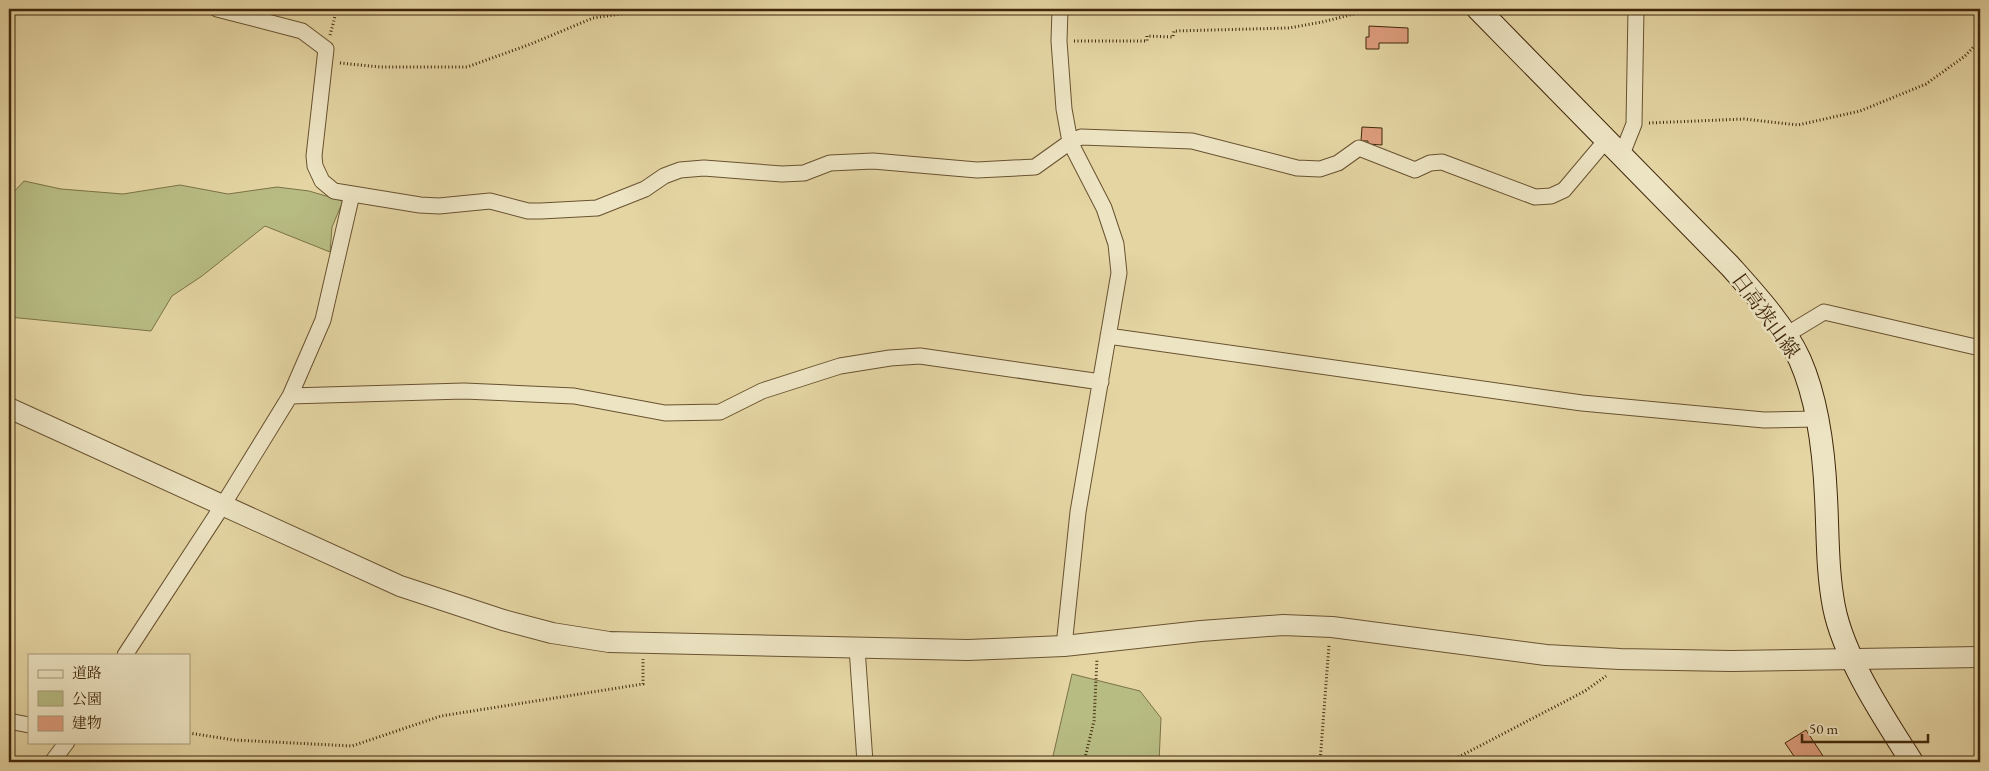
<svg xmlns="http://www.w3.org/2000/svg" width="1989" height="771" viewBox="0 0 1989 771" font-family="'EB Garamond','Noto Serif JP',serif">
<rect width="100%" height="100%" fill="#e4d5a3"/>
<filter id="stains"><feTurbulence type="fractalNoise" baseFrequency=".004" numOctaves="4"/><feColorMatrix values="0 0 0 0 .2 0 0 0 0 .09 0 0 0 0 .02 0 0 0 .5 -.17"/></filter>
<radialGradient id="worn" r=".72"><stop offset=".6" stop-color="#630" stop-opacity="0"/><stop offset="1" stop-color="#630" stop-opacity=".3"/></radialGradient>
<path fill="#b7bc83" stroke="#7c7246" d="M24,181L61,189L123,194L180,185L228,194L277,187L309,191L343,201L332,227L330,252L265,226L202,276L172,296L151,331L9,317V197Z
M1072,674L1140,691L1161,718L1159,762H1047L1053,756Z"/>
<path fill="#de9d7d" stroke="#40270a" d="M1369,26L1408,28V43H1379V49H1366V37H1369Z
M1362,127L1382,128V145L1368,144V141H1361Z
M1806,730L1827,762H1798L1785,743Z"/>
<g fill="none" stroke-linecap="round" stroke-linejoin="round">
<defs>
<path id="minor" d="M217,9L302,31L326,49L314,156L315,166L322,181L334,191L420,205L439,206L490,201L528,211H541L597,208L645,189L664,176L680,170L704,168L782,174L804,173L830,163L873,161L977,170L1035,167L1070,142L1081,137L1192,141L1297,168L1320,169L1338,163L1359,148L1415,170L1430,163L1442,162L1535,197L1551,196L1564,190L1607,139
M1060,9L1059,41L1064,109L1070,142L1104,208L1116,244L1119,273L1078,512L1064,646
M1622,154L1634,124L1636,9
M1786,335L1824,312L1980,348
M1108,336L1582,403L1764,420L1816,419
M290,396L464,391L574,396L665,413L720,412L762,391L840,366L890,358L920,356L1101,382
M857,648L865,762
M125,655L223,505L290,396L323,320L352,194
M9,721L29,725
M52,762L67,742"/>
<path id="tertiary" d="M9,408L400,586L503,620L552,633L609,642L968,650L1064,646L1201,631L1283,625L1332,627L1546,655L1620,659L1731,661L1980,657"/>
<path id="secondary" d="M1478,9L1730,266C1755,294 1784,325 1800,360C1818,401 1824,452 1826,497C1828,534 1827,571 1834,607C1844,658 1884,718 1912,762"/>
</defs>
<use href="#minor" stroke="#695230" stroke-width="17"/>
<use href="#tertiary" stroke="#695230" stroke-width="22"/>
<use href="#secondary" stroke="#40270a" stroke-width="24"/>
<path stroke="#40270a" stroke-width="3" stroke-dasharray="1 2.5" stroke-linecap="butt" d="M330,35L337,9
M1074,41H1147V36L1173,37L1174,31L1289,28L1322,22L1366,11L1427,9
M340,63L380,67H467L531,44L593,18L656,9
M1649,123L1744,119L1798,125L1860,111L1926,84L1965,56L1980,40
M189,733L234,740L352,746L441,716L643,684V659
M1084,762L1094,721L1097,659
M1320,762L1329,645
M1449,762L1585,691L1606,676"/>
<use href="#minor" stroke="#ede4c3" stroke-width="15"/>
<use href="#tertiary" stroke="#ede4c3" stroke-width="20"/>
<use href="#secondary" stroke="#ede4c3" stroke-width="22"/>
</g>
<g text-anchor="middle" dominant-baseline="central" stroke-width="5" stroke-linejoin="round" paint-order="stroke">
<g font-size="20" fill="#40270a" stroke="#ede4c3">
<text transform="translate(1766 315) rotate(54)">日高狭山線</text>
</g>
</g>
<rect width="1989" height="771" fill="none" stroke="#e4d5a3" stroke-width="30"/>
<rect x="10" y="10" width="1969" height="751" fill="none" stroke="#40270a" stroke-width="2.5"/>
<rect x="15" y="15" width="1959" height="741" fill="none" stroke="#40270a"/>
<rect x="28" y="654" width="162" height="90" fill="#ede4c3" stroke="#a89879"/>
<rect x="38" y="670" width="25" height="8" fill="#ede4c3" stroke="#a89879"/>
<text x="72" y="678" font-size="15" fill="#40270a">道路</text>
<rect x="38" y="691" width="25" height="15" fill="#b7bc83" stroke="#a89879"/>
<text x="72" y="704" font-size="15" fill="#40270a">公園</text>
<rect x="38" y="716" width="25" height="15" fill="#de9d7d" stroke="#a89879"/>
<text x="72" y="728" font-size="15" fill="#40270a">建物</text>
<path d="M1802 734v8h126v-8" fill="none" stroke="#40270a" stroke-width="2.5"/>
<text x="1809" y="734" font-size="15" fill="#40270a" stroke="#ede4c3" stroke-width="4" paint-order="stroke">50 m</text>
<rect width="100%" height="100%" filter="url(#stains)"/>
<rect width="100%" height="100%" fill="url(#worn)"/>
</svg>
